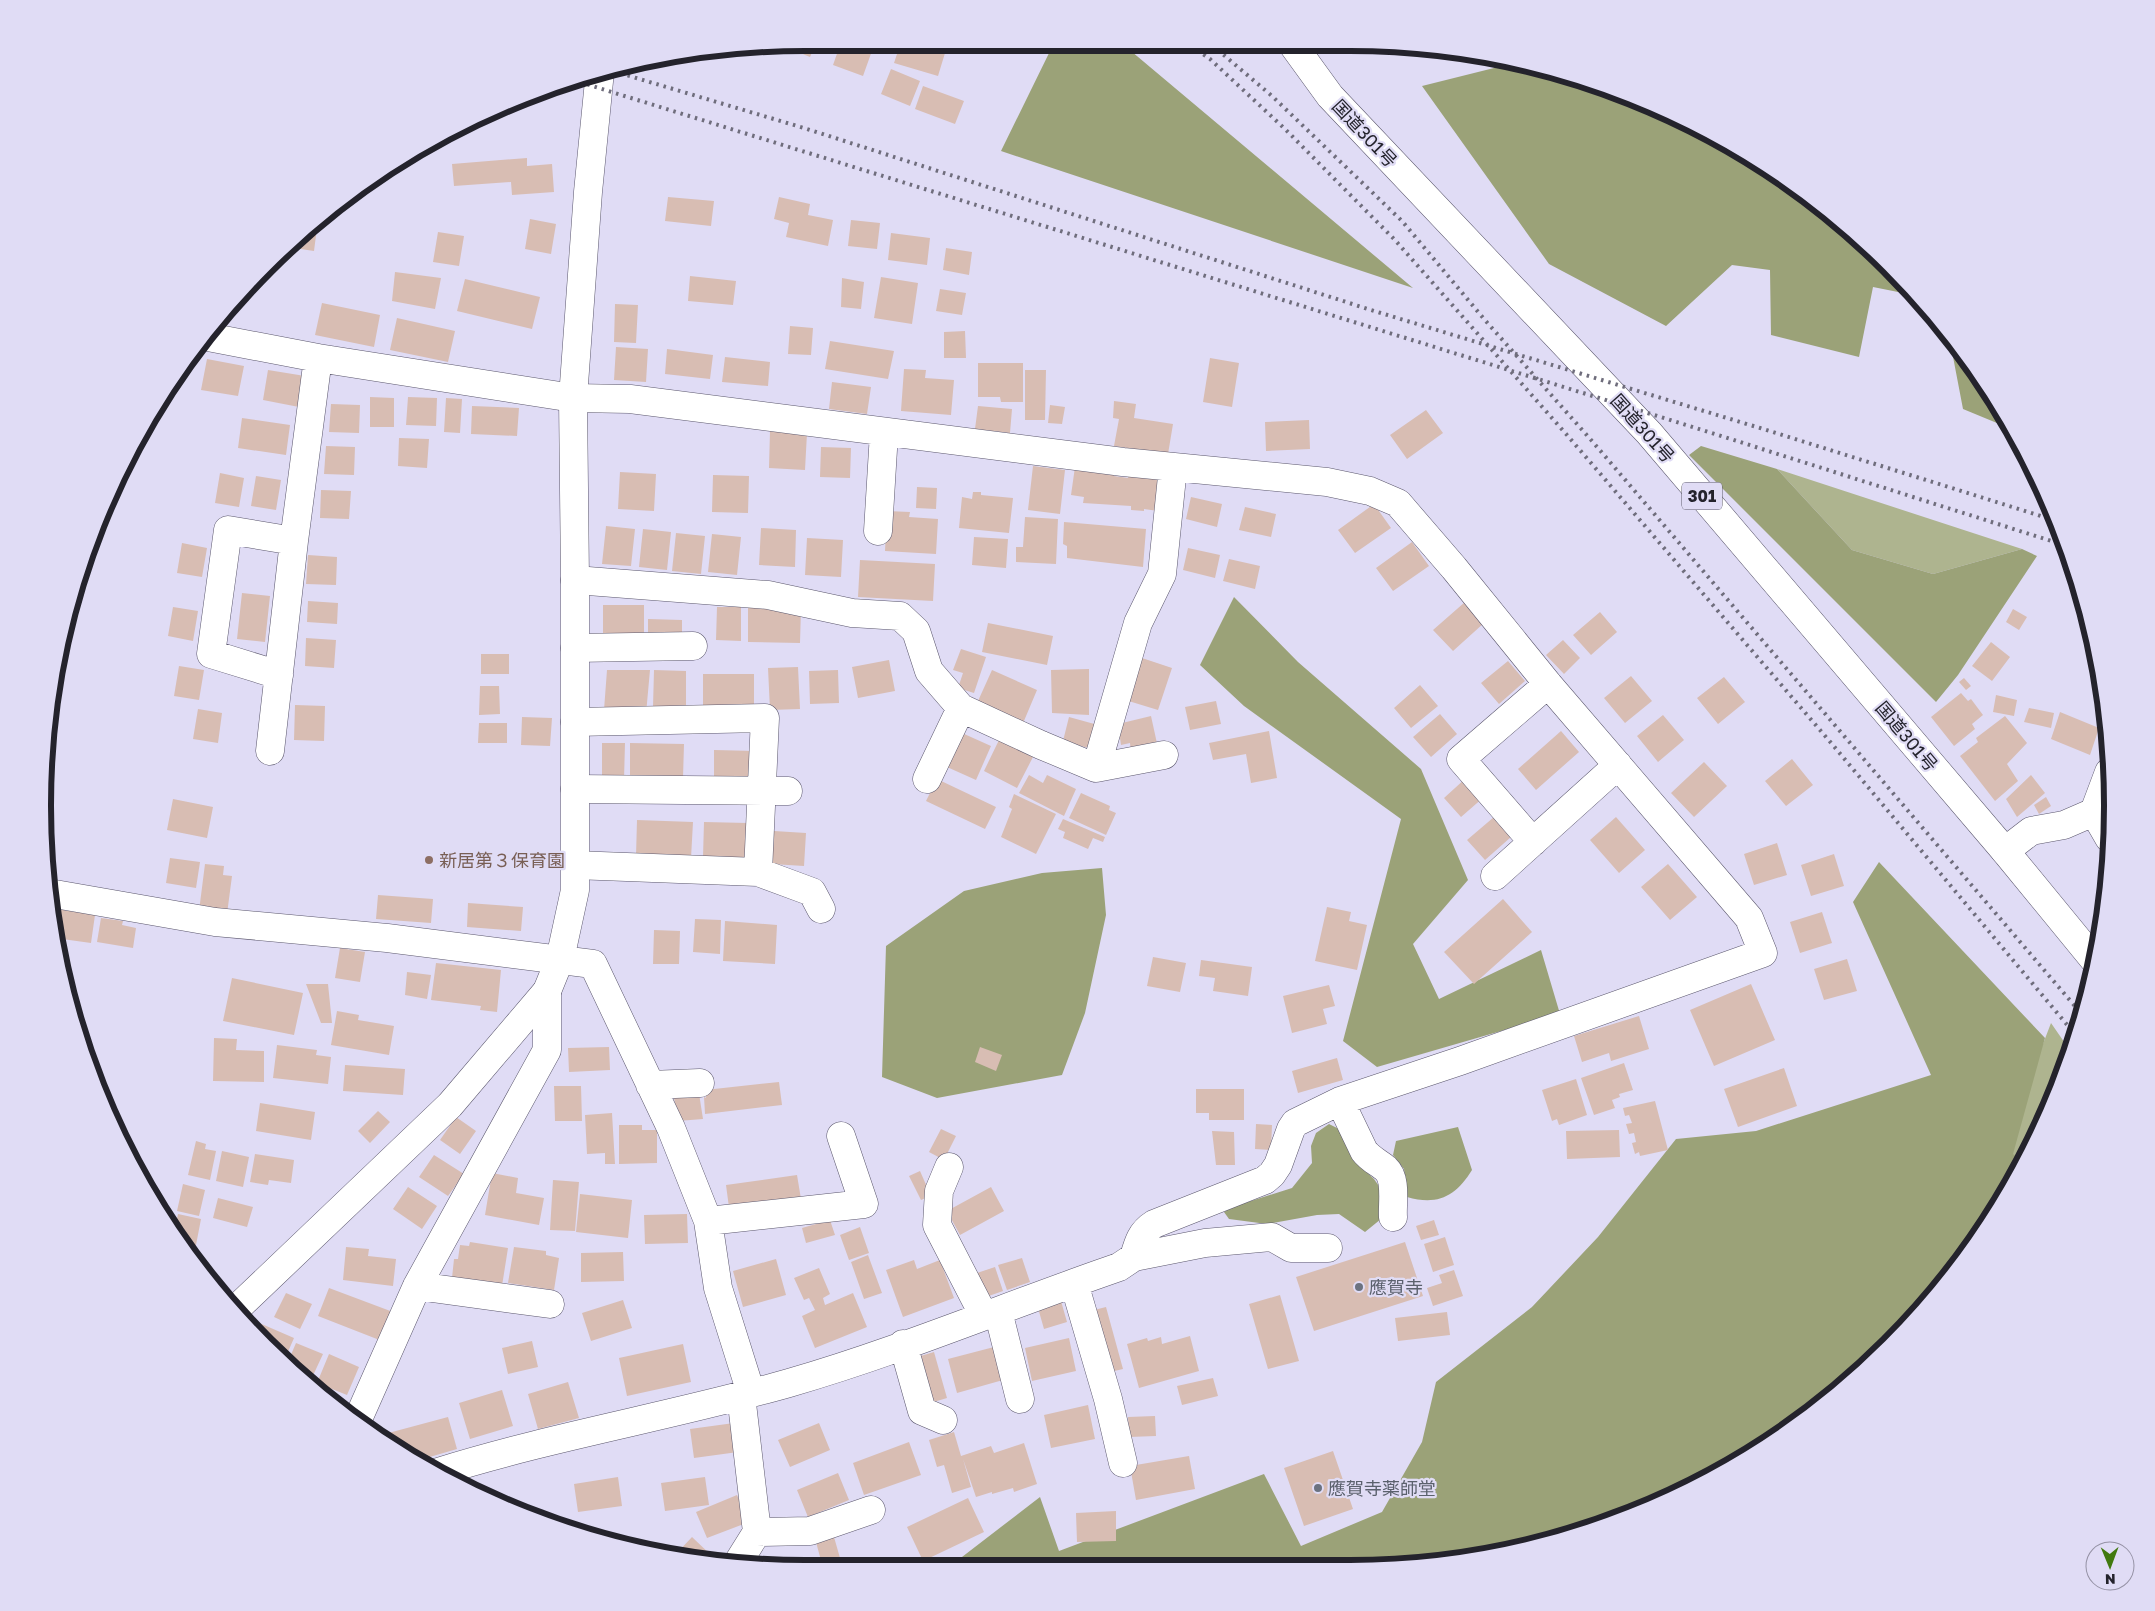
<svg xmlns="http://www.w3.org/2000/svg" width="2155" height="1611" viewBox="0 0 2155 1611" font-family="'Golos Text','Noto Sans JP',sans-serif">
<rect width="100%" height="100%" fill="#e0dcf5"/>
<path fill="#aeb48f" d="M1777,469L2022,549L1933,574L1852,550Z
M2051,1023L2069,1049L2055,1097L2019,1164L2002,1151Z"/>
<path fill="#9ba278" d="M1125,46L1413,288L1001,151L1052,47Z
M1514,63C1528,65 1550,65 1560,75L1562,74L1687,121L1814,200L1889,266L1913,295L1873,287L1859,357L1771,335L1770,270L1732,265L1666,326L1549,264L1422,86Z
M1950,341L1984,381L2009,428L1963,409Z
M1701,446L1777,469L1852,550L1933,574L2022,549L2037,556L1958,675L1936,702L1689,455Z
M1234,597L1298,662L1421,769L1468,880L1413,944L1439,999L1541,950L1560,1014L1377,1067L1343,1041L1401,819L1244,706L1200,665Z
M1879,862L2045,1038L2013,1154L2021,1161L1984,1229L1889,1345L1774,1440L1687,1490L1595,1528L1449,1562L949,1567L1040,1497L1059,1551L1264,1474L1301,1546L1382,1512L1422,1442L1436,1382L1532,1307L1598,1237L1676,1139L1756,1131L1931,1075L1853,902Z
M1102,868L1106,915L1085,1013L1062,1075L937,1098L882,1077L886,946L964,891L1042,873Z
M1329,1124L1339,1129L1355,1161L1374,1179L1381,1189V1219L1365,1232L1339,1214L1317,1215L1267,1224L1229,1219L1224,1212L1232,1207L1292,1188L1312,1163L1311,1146L1316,1133Z
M1458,1127L1472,1170C1456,1196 1438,1206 1407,1197L1404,1169L1393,1155L1396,1141Z"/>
<path fill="#d8bdb3" d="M928,47L945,53L938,76L894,63L899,48Z
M788,48H814L810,57Z
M839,48H873L863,76L833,65Z
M1439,51L1454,53L1455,56L1441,57Z
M891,69L920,81L910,106L881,94Z
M923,86L964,101L955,124L915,109Z
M527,158V166L552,164L554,192L512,195L511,182L454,186L452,164Z
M668,197L714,201L711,226L665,221Z
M779,197L810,204L808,215L833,220L828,246L786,237L789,223L774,219Z
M530,219L556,224L551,254L525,249Z
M318,220L314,251L287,247Z
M851,220L880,223L877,249L848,246Z
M438,232L464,236L459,266L433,262Z
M891,233L930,238L927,265L888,260Z
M946,248L972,252L969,275L943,270Z
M395,272L441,278L435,309L392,301Z
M690,276L736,281L733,305L688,301Z
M881,277L918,283L912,324L874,318Z
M842,278L864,282L861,309L841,307Z
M465,279L540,297L532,329L457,311Z
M940,289L966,293L962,315L936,311Z
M322,303L380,315L374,347L315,335Z
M615,304L638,305L636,343L614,342Z
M397,318L455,331L448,362L390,350Z
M790,326L813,328L811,355L788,354Z
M965,331L966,358H944V332Z
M830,341L894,351L888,379L825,369Z
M616,347L648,349L646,382L614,380Z
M667,349L713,355L710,379L665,374Z
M725,357L770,362L768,386L722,382Z
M1210,358L1239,363L1232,407L1203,402Z
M207,359L244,366L238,396L201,390Z
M978,363H1023V402H1001L1000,397H978Z
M904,369L926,370L925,378L954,380L951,415L901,411Z
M268,370L305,376L299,407L263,400Z
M1025,370H1046L1045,420H1025Z
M832,382L871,387L867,414L829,409Z
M370,397L394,398V427H370Z
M408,397L437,398L436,426L406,425Z
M446,398L462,399L460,433L444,432Z
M1114,401L1136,404L1134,418L1173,424L1168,454L1114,446L1119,419L1113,418Z
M331,404L360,405L359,433L329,432Z
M1050,405L1065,407L1062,424L1048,423Z
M472,406L519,408L517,436L471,434Z
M978,406L1012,409L1010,433L975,429Z
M1426,410L1443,433L1407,459L1390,435Z
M242,418L290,425L286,455L238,448Z
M1309,420L1310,449L1266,451L1265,422Z
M770,431L807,433L805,470L769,468Z
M399,438L429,439L427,468L398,466Z
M326,446L355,447L354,475L324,474Z
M821,447L851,448L850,478L820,477Z
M1033,466L1065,470L1060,514L1028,510Z
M1075,467L1114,472V476L1128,478L1129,473L1158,477L1157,480H1161L1158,511L1144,509V511L1131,510V506L1083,503L1084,497L1071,495Z
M620,472L656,474L654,511L618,509Z
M220,473L244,478L239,507L215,503Z
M713,475L749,476L748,513L712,512Z
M256,476L281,480L276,510L251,506Z
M917,487L937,488L936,509L916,508Z
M321,490L351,491L349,519L320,518Z
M973,492H981V495L1013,498L1009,533L959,528L962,497L972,499Z
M1191,497L1222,504L1217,527L1186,519Z
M1374,504L1391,528L1355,553L1338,530Z
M1245,507L1276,514L1271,537L1239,530Z
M887,511L910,512L909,517L938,519L936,554L885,551Z
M1025,517L1058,519L1056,564L1016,562V547H1023Z
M1064,522L1146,529L1143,567L1067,558V546L1063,544Z
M606,526L635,529L631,566L602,564Z
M761,528L796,530L795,567L759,565Z
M643,529L671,532L667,570L639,567Z
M676,533L705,536L701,574L672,571Z
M712,534L741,537L737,575L708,572Z
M974,537L1008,539L1006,568L972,565Z
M807,538L843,540L841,577L805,575Z
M1412,542L1429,566L1393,591L1376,568Z
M182,543L207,548L202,577L177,573Z
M1188,548L1220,555L1215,578L1183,570Z
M308,555L337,557L336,585L306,584Z
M1229,559L1260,566L1255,589L1223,581Z
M860,560L935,564L933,601L858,597Z
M242,593L270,596L265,642L237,639Z
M308,601L338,603L337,624L307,622Z
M1465,602L1484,623L1453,651L1433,630Z
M603,605H644V635H603Z
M173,607L198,611L193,641L168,636Z
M717,607H741V641L716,640Z
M748,608H801L800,643L748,642Z
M2013,609L2027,617L2019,630L2006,622Z
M1600,612L1617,632L1591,655L1573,635Z
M648,619L682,620V635L648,634Z
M988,623L1053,636L1047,665L982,652Z
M306,638L336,640L334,668L305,666Z
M1563,640L1580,658L1564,674L1546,655Z
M1991,642L2010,657L1992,681L1972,666Z
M961,649L986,657L974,693L958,688L963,673L953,670Z
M481,654H509V674H481Z
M1136,656L1172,668L1158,710L1122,699Z
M889,660L895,691L858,698L852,667Z
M1508,661L1525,681L1499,704L1481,683Z
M179,666L204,670L199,700L174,696Z
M798,667L800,709L770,710L768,668Z
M1089,669V715L1052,713L1051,670Z
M607,670H650L646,714L604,710Z
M654,670L686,671V707H653Z
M838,670L839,703L810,704L809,671Z
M992,670L1037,690L1021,728L1003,720L1006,714L978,701Z
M703,674H754V708H703Z
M1631,676L1652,701L1625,723L1604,698Z
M1724,677L1745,702L1718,724L1697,698Z
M1964,678L1971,686L1966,690L1959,682Z
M1420,685L1438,706L1411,728L1394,708Z
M480,686H499L500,714L479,715Z
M1961,693L1968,701L1971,699L1983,715L1972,724L1975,729L1954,746L1931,717Z
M1996,695L2017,700L2014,716L1993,712Z
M1216,701L1221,724L1190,730L1185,707Z
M295,705L325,706L324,741L294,740Z
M2029,708L2054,713L2051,728L2024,722Z
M198,709L222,713L218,743L193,739Z
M2060,712L2099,728L2090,755L2051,739Z
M1440,714L1457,734L1431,757L1413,737Z
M1663,715L1684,740L1658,762L1637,736Z
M1151,716L1158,748L1131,752L1130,743L1121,745L1118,724Z
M2005,716L2027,743L2007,764L2018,781L1995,801L1960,756L1978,742L1976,738Z
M522,717L552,718L550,746L521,745Z
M1069,717L1098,725L1092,749L1063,741Z
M479,723H507V743H478Z
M1269,731L1277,778L1251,783L1246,754L1213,760L1209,743Z
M1561,731L1579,752L1536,790L1518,769Z
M962,733L991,746L976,780L947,767Z
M999,740L1033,757L1017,788L984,771Z
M602,743H625L624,780H602Z
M630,743L684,744L683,778L630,777Z
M714,750L756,751V784H714Z
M1792,759L1813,785L1786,806L1765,781Z
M1704,762L1727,786L1694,817L1671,793Z
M1029,775L1043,783L1047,775L1076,789L1064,816L1019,793Z
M2031,775L2045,793L2017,817L2006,799Z
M1466,778L1484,797L1461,817L1444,798Z
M937,779L996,807L985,829L926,801Z
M1081,793L1110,806L1109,810L1116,813L1106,835L1069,818Z
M1014,794L1056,814L1036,854L1001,837L1012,809L1009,807Z
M2046,797L2051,806L2039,814L2034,805Z
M173,799L213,807L207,838L167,830Z
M1494,817L1511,837L1485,860L1467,840Z
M1616,817L1645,850L1619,873L1590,840Z
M1063,819L1105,837L1103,842L1093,838L1088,849L1063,838L1065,832L1058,829Z
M637,820L693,822L691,858L636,856Z
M704,822L748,823L747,858L703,857Z
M774,831L806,833L804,866L772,864Z
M1777,843L1787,875L1754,885L1744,854Z
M1834,854L1844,886L1811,896L1801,865Z
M170,858L200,862L196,888L166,883Z
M205,864L224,866L223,875L232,876L227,914L199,911Z
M1668,864L1697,897L1670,920L1641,887Z
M378,895L433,899L431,923L376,919Z
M1503,899L1532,932L1474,984L1444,952Z
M468,903L523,907L521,931L467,927Z
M1327,907L1351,912L1349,921L1367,925L1357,970L1315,961Z
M51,908L95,915L91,943L55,938Z
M1822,912L1832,943L1800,953L1790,922Z
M101,918L123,921L122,925L136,928L133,948L97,942Z
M695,919L721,920L720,954L693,952Z
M725,921L777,925L775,964L723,961Z
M654,930L680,931L679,964H653Z
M340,948L365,952L360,982L335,978Z
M1153,957L1186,963L1180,992L1147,986Z
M1847,959L1857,991L1824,1000L1814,969Z
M1201,960L1252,967L1248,996L1213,991L1215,978L1199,976Z
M436,963L501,970L497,1012L480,1010L481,1006L431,1000Z
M407,972L431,975L427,999L405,995Z
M232,978L303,993L294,1035L223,1021Z
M306,984H328L332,1023H321Z
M1751,984L1775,1040L1714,1066L1690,1010Z
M1329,985L1335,1006L1323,1009L1327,1024L1292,1033L1283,996Z
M337,1011L359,1015L358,1020L394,1026L389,1055L331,1045Z
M1639,1016L1649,1049L1611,1061L1609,1053L1582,1062L1574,1036Z
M214,1038L237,1039L236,1050L264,1051V1082L213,1081Z
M277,1045L317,1050L316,1055L331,1057L328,1084L273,1078Z
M609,1047L610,1070L569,1072L568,1048Z
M980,1047L1002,1055L996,1071L975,1062Z
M1337,1058L1343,1080L1298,1093L1292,1071Z
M1624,1063L1633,1090L1619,1094L1620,1097L1612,1100L1615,1108L1594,1115L1581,1078Z
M345,1065L405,1069L403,1095L343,1091Z
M1784,1068L1797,1106L1738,1127L1724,1089Z
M1576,1079L1587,1115L1559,1125L1557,1119L1552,1121L1542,1090Z
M779,1082L782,1105L705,1114L704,1097L706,1098L705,1090Z
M554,1086H581L582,1121H555Z
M698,1087L703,1119L678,1121L673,1092Z
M1196,1089H1244V1120H1209V1113H1196Z
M1655,1101L1668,1150L1640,1156L1639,1152L1635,1154L1632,1143L1636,1142L1634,1133L1629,1134L1626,1124L1632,1123L1629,1115L1625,1116L1623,1108Z
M260,1103L315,1112L311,1140L256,1131Z
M378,1111L390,1122L370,1143L358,1131Z
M612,1113L615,1164H605V1153L587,1154L585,1115Z
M456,1117L476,1131L460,1154L440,1140Z
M1256,1124L1272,1125L1271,1150L1255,1149Z
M619,1125H642V1130H657V1163L619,1164Z
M941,1129L956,1136L944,1160L929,1152Z
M1619,1130L1620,1157L1567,1159L1566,1131Z
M1212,1131L1234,1132L1235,1165H1216Z
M196,1141L206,1144L205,1149L216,1151L210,1180L188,1175Z
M222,1151L249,1157L243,1187L216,1181Z
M255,1154L294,1160L291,1183L269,1180L268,1185L250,1182Z
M434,1155L464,1174L448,1196L419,1177Z
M920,1171L931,1196L921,1200L909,1176Z
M492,1173L518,1178L516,1193L544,1198L539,1225L485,1215Z
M797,1175L802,1205L730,1215L726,1185Z
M553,1180L579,1182L575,1231L550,1230Z
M183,1184L205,1190L199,1216L177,1211Z
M408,1187L437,1206L422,1229L393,1209Z
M991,1187L1004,1211L960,1235L947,1211Z
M580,1194L632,1200L628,1238L576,1232Z
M218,1198L253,1207L247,1227L213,1218Z
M178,1214L201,1219L196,1245L180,1242L174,1234Z
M687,1214L688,1243L645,1244L644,1215Z
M830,1220L835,1235L806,1243L802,1228Z
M1434,1220L1439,1235L1421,1240L1416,1226Z
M860,1227L869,1253L849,1260L840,1235Z
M1445,1237L1454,1265L1433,1272L1424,1244Z
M470,1242L508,1248L502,1286L452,1278L454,1259H458L460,1245L469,1246Z
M1405,1242L1423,1296L1314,1331L1296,1277Z
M346,1247L369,1249L368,1256L396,1259L393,1286L343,1280Z
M514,1247L546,1251V1255L559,1258L554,1290L508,1283Z
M623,1252L624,1281L581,1282V1253Z
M868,1255L882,1293L864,1299L851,1262Z
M1022,1258L1030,1282L1007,1290L998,1265Z
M776,1259L786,1295L743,1307L733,1271Z
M914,1260L917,1269L940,1260L954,1298L903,1317L886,1270Z
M995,1267L1003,1291L983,1298L974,1274Z
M819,1268L830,1294L823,1298L825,1305L853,1293L867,1327L815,1348L802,1316L815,1310L809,1298L804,1300L794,1278Z
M1454,1270L1463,1296L1433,1306L1427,1288L1442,1283L1439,1275Z
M329,1288L393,1312L382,1341L318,1316Z
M286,1293L312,1304L300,1329L274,1317Z
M1280,1295L1299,1361L1268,1369L1249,1304Z
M623,1300L632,1328L591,1341L582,1313Z
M1061,1301L1067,1322L1044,1329L1038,1308Z
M1106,1307L1123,1369L1106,1373L1090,1311Z
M1447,1312L1450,1335L1398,1341L1395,1318Z
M257,1322L294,1338L284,1361L254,1330Z
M1190,1336L1199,1371L1139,1388L1127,1344L1147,1338L1148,1341L1161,1337L1162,1344Z
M1069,1338L1076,1371L1032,1381L1025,1348Z
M532,1341L538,1367L508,1374L502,1348Z
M296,1343L323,1354L310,1382L302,1378L287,1364Z
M683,1344L691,1382L627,1396L619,1358Z
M994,1347L1003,1380L957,1393L948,1359Z
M934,1352L947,1398L927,1404L914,1358Z
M329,1354L359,1367L347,1395L317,1383Z
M1213,1378L1218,1396L1182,1405L1177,1386Z
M568,1382L579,1418L538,1429L528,1394Z
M502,1390L513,1426L470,1439L459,1403Z
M1088,1405L1095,1439L1051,1448L1044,1415Z
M1155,1416L1156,1436L1129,1437L1128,1417Z
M448,1417L457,1449L416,1461L381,1435Z
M734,1423L738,1452L694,1458L690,1429Z
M819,1423L830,1450L790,1467L778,1440Z
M954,1432L961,1456L991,1446L994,1453L1024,1443L1037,1484L1014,1492L1013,1488L992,1494V1492L976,1497L963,1459L971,1487L952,1493L944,1465L937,1467L929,1440Z
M909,1442L921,1475L864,1495L853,1463Z
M1333,1451L1353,1509L1304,1526L1284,1468Z
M1189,1456L1195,1489L1136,1500L1130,1466Z
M838,1473L849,1500L808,1517L797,1490Z
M618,1477L622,1506L578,1512L574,1484Z
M705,1477L709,1505L665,1511L661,1483Z
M737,1495L749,1522L707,1538L696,1512Z
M968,1498L984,1532L923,1561L907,1527Z
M1116,1511V1541L1077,1542L1076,1513Z
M692,1537L713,1557L708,1562L675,1555Z
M834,1537L842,1565L833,1568H823L816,1542Z
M895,1559L897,1568H866V1567Z"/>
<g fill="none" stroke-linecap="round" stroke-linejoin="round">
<defs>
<path id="street" d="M208,337L318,358L294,541L270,751
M318,358L573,398L630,399L1123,462L1327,482L1370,491L1398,503L1454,568L1548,684L1749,918L1763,953L1460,1061L1340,1101L1295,1123L1291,1129L1278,1165L1272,1174L1265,1180L1154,1224C1141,1232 1138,1243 1134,1257
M878,531L884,433
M575,580L768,595L852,613L900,616L916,631L929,671L961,708L1041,745L1096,768L1138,623L1162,574L1173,467
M575,648L693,646
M279,675L211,654L228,530L294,541
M575,722L765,718L758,872
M1096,768L1164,755
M927,779L961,708
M575,789L788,791
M2094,812L2109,838
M1533,842L1461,759L1548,684
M2005,851L2031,831L2064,825L2094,812L2109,772
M574,865L758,872L812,892L821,909
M1495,876L1618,765
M49,893L215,922L387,938L593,964L671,1128L708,1221L718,1288L751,1393
M650,1085L700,1083
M1340,1101L1364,1151C1370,1159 1379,1163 1386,1169C1397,1179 1392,1204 1393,1217
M949,1167L939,1191L937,1225L984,1316
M708,1221L864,1204L841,1136
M1074,1283L1108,1399L1123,1463
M417,1286L550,1304
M998,1311L1020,1399
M903,1344L922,1411L943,1420
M358,1419L417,1286L547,1050V991
M438,1472C553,1436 673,1416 789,1383C893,1353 997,1310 1099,1274L1119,1267L1134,1257L1205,1243L1272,1237L1291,1248H1328
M757,1532L810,1531L871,1510
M737,1564L757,1532L741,1395"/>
<path id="secondary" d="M234,1311L450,1105L547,991L560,959L575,890V580L573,398L588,192L600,71"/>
<path id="highway" d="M1293,45L1330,96L1649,433L2005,851L2096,962"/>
</defs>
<use href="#street" stroke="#5b576d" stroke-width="29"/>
<use href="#secondary" stroke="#5b576d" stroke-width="29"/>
<use href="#highway" stroke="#5b576d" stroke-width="29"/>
<use href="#street" stroke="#fff" stroke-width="28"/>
<use href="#secondary" stroke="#fff" stroke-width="28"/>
<use href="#highway" stroke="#fff" stroke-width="28"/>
<path stroke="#6f6d7c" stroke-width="4" stroke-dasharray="2.5 5" stroke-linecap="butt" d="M1212,45L1272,96L1402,221L1484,319L1592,441L2080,1012
M1191,46L1210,59L1285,129L1395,240L1567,435L1832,744L2074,1033
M606,69L804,128L1371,310L1760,428L2057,521
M573,80L1696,428L2064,545"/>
</g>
<circle fill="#8d6e63" stroke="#e0dcf5" stroke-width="2" cx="429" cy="860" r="5"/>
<g fill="#6b7280" stroke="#e0dcf5" stroke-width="2">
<circle cx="1359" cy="1287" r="5"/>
<circle cx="1318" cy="1488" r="5"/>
</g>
<g text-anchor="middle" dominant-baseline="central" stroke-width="4.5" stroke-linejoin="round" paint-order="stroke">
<rect fill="#e0dcf5" stroke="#5c5a68" stroke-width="1" x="1682" y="482.5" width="40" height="27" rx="4"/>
<g font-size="16" font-weight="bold" fill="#24232c">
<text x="1702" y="496">301</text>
</g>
<g font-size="18" fill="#24232c" stroke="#e0dcf5">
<text transform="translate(1365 133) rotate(47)">国道301号</text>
<text transform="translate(1643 428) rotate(48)">国道301号</text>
<text transform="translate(1907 736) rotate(50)">国道301号</text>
</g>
<g font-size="18" fill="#785e54" stroke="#e0dcf5" text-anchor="start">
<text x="439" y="860">新居第３保育園</text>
</g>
<g font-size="18" fill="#5b616d" stroke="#e0dcf5" text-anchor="start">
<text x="1369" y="1287">應賀寺</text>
<text x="1328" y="1488">應賀寺薬師堂</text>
</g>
</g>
<path d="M0 0H2155V1611H0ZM805 51H1350A754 754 0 0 1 2104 805V806A754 754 0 0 1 1350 1560H805A754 754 0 0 1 51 806V805A754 754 0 0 1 805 51Z" fill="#e0dcf5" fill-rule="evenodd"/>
<path fill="none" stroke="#24232c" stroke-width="6" d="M805 51H1350A754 754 0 0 1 2104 805V806A754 754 0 0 1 1350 1560H805A754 754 0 0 1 51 806V805A754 754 0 0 1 805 51Z"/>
<g transform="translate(2110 1566) rotate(179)"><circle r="24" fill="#e0dcf5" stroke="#9592a5"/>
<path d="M0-4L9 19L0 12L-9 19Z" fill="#41790f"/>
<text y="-8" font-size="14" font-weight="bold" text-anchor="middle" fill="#24232c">N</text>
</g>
</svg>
